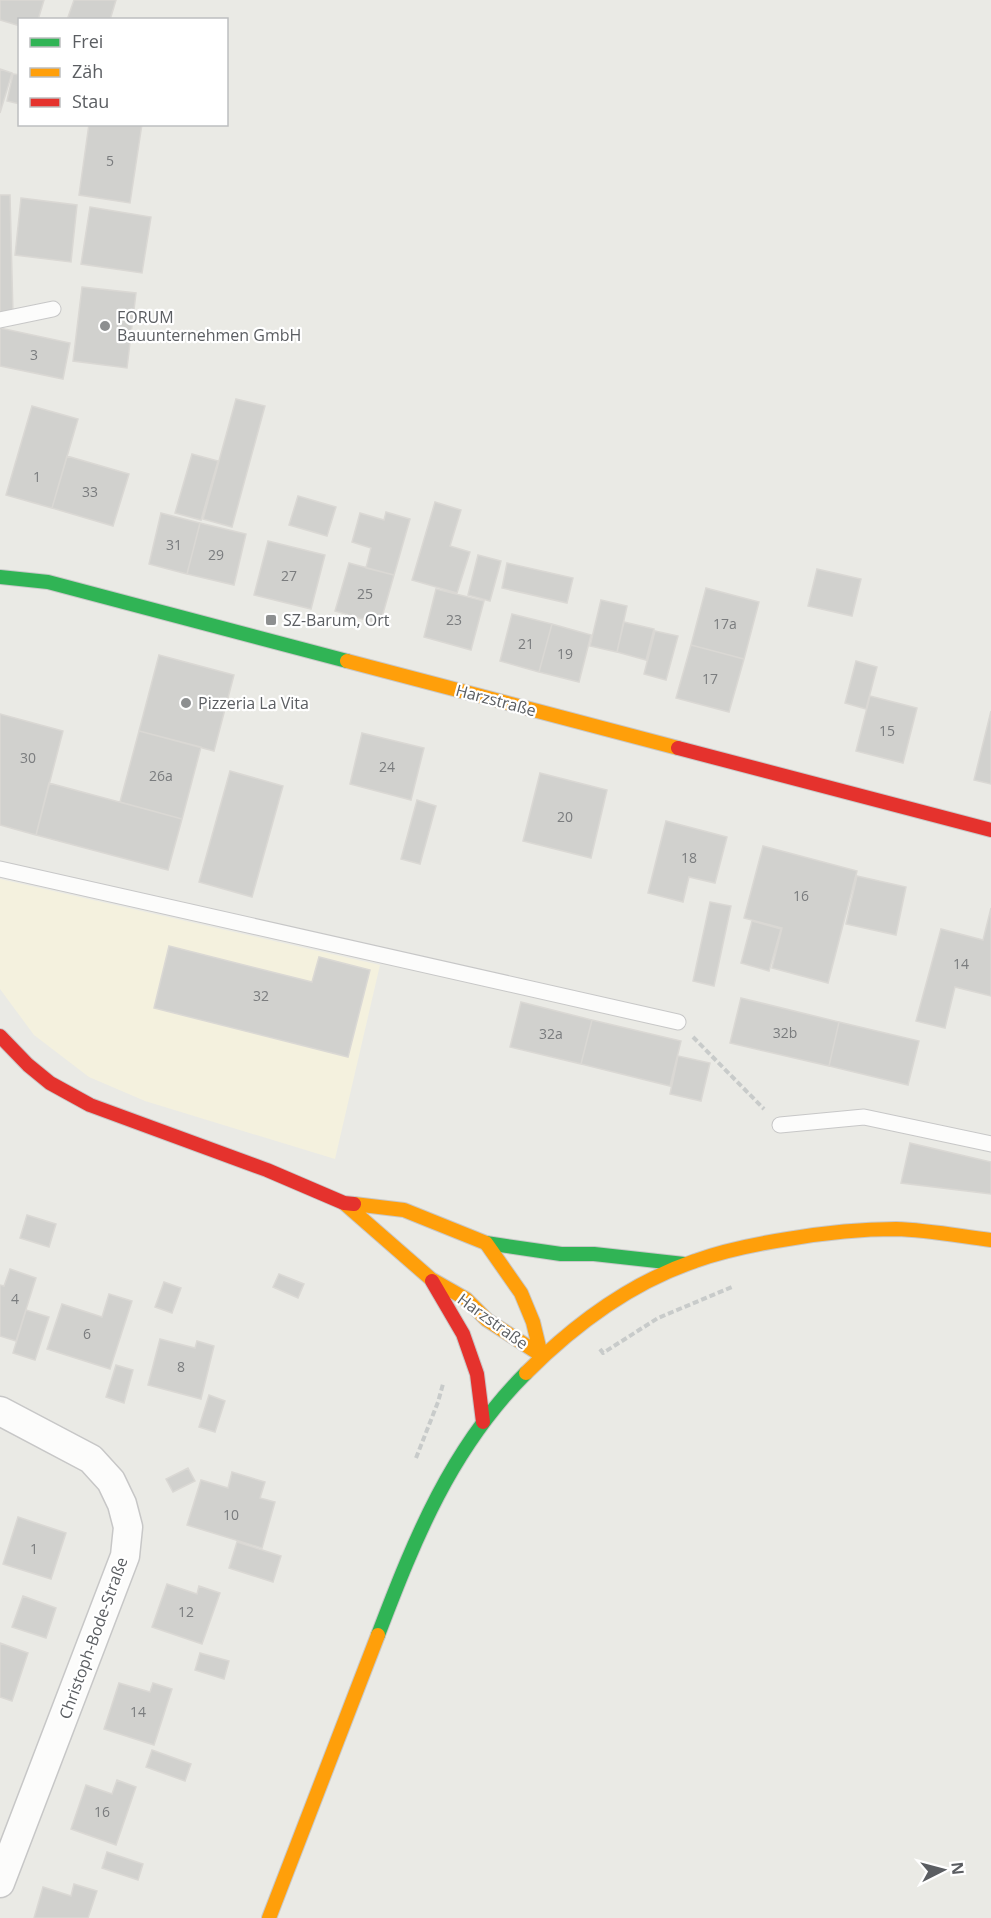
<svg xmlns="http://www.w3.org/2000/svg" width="991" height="1918" viewBox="0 0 991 1918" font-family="'Open Sans',sans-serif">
<rect width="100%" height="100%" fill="#eaeae5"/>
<path fill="#f4f1de" d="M0,879L380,965L335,1159L145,1101L89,1077L34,1035L0,989Z"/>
<path fill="#d1d1ce" stroke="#dad8d4" stroke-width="1.5" d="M0,0H44L38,20H20V26L0,20Z
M74,0H116L110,20H76L68,17Z
M0,69L12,73L0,113Z
M13,74L20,75V104L7,101Z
M89,124H142L130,203L79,195Z
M0,195H10L13,315H0Z
M21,198L77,205L71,262L15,255Z
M90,207L151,217L142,273L81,264Z
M82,287L136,293L127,368L73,361Z
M0,328L70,343L63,379L0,366Z
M236,399L265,406L232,527L203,519Z
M32,406L78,419L52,508L6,495Z
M192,454L218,461L201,520L175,513Z
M67,456L129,474L113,526L52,508Z
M298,496L336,507L327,536L289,525Z
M435,502L461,510L450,546L470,552L457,593L412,580Z
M386,512L410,519L394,575L366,568L371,548L352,542L360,513L384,520Z
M161,513L200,523L187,574L149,564Z
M200,523L246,534L234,585L187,574Z
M268,541L325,555L311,609L254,595Z
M478,555L501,561L490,601L468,595Z
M349,563L394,575L380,624L335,611Z
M507,563L573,578L567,603L502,588Z
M817,569L861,579L852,616L808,606Z
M706,588L759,602L744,659L691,645Z
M436,589L484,601L471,650L424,637Z
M601,600L627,606L617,652L590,646Z
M512,614L552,624L539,672L500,661Z
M624,622L654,629L646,660L617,652Z
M552,624L591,635L579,682L539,672Z
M655,631L678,636L666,680L644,674Z
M691,645L744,659L729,712L676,698Z
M159,655L234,675L214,751L139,731Z
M856,661L877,667L866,709L845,703Z
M870,696L917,708L903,763L856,751Z
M991,711V784L974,780Z
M0,714L63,731L36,835L0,825Z
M139,731L201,747L182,819L120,802Z
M362,733L424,748L411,800L350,784Z
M230,771L283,786L252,897L199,882Z
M540,773L607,790L591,858L523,841Z
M49,783L182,819L168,870L36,835Z
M417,800L436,806L420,864L401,859Z
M666,821L727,837L715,883L689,877L683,902L648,893Z
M763,846L857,871L828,983L772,968L782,928L744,918Z
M857,876L906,887L896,935L846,924Z
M710,902L731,906L714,986L693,981Z
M991,908V996L955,987L945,1028L916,1021L941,929L983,940Z
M752,921L781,929L769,971L741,963Z
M169,946L312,982L319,957L370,970L348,1057L154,1008Z
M741,998L839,1022L829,1066L730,1043Z
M521,1002L592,1020L581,1064L510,1047Z
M592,1020L681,1041L670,1086L581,1064Z
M839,1022L919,1041L908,1085L829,1066Z
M678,1056L710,1063L701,1101L670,1094Z
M910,1143L991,1162V1194L901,1183Z
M27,1215L56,1224L49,1247L20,1238Z
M10,1269L36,1278L16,1341L0,1336V1285L4,1286Z
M279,1274L304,1284L298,1298L273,1287Z
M164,1282L181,1288L172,1313L155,1307Z
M109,1294L132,1301L110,1369L47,1349L62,1304L102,1317Z
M26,1310L49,1317L35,1360L13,1353Z
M160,1339L195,1348L197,1341L214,1346L201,1399L148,1385Z
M116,1365L133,1370L124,1403L106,1397Z
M209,1395L225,1401L215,1432L199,1427Z
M188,1468L195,1481L173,1492L166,1479Z
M232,1472L265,1482L260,1498L275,1502L262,1548L187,1525L201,1480L228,1488Z
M18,1517L66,1533L51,1579L3,1564Z
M237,1542L281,1556L273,1582L229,1568Z
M167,1584L197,1594L199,1586L220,1593L202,1644L152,1627Z
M23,1596L56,1608L46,1638L12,1627Z
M0,1643L28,1653L12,1701L0,1697Z
M200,1653L229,1661L224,1679L195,1670Z
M119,1683L150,1692L153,1683L172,1689L154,1745L104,1729Z
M152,1750L191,1764L185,1781L146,1767Z
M117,1780L136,1787L116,1845L71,1829L86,1785L112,1794Z
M107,1852L143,1864L138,1880L102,1868Z
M74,1884L97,1891L88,1918H34L43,1887L71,1896Z"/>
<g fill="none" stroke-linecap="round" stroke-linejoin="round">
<defs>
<path id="lane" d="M0,320L53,309
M0,869L678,1022
M780,1125L864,1117L991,1144"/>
<path id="street" d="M0,1411L91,1459L111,1481L122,1504L128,1527L125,1556L0,1883"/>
<path id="fast" d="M0,577L48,582L347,661
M486,1243L561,1254H594L684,1264
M378,1635C415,1538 451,1448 526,1373"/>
<path id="slow" d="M347,661L678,748
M344,1203L431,1279L466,1299L487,1320L541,1355
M354,1204L404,1210L486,1243L521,1293L533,1322L541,1355
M526,1373C574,1325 630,1283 695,1261C725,1250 756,1244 788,1239C823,1233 860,1229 896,1229C928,1230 959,1236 991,1240
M269,1918L378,1635"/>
<path id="jam" d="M678,748L991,830
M0,1036L28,1065L50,1083L90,1105L267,1170L344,1203L354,1204
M432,1281L463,1334L477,1374L483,1422"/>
</defs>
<use href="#lane" stroke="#c7c7c7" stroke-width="17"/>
<use href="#street" stroke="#c7c7c7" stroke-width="31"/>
<use href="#fast" stroke="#c8c8c8" stroke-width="16"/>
<use href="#slow" stroke="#c8c8c8" stroke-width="16"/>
<use href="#jam" stroke="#c8c8c8" stroke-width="16"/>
<path stroke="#c8cbca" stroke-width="4" stroke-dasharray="6 3" stroke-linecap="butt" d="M693,1037L764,1109
M600,1349L603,1353L658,1318L732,1287
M416,1458L438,1402L443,1384"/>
<use href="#lane" stroke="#fcfcfb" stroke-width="15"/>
<use href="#street" stroke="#fcfcfb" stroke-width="28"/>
<use href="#fast" stroke="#30b455" stroke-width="14"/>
<use href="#slow" stroke="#ff9f0a" stroke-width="14"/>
<use href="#jam" stroke="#e5322d" stroke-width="14"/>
</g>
<g fill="#8d8f90" stroke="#fff" stroke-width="2">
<circle cx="105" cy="326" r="6"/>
<rect x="265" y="614" width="12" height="12" rx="3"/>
<circle cx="186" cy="703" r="6"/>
</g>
<g text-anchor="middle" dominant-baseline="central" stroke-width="4.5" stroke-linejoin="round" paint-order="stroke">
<g font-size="14" fill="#7a7c7e">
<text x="110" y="160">5</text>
<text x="34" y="354">3</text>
<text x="37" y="476">1</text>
<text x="90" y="491">33</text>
<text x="174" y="544">31</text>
<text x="216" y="554">29</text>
<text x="289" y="575">27</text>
<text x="365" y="593">25</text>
<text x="454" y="619">23</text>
<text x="725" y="623">17a</text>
<text x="526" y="643">21</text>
<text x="565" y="653">19</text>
<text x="710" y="678">17</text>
<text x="887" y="730">15</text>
<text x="28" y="757">30</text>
<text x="387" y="766">24</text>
<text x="161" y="775">26a</text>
<text x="565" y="816">20</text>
<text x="689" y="857">18</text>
<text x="801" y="895">16</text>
<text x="961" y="963">14</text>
<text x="261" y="995">32</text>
<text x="785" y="1032">32b</text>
<text x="551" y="1033">32a</text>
<text x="15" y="1298">4</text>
<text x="87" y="1333">6</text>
<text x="181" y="1366">8</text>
<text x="231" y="1514">10</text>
<text x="34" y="1548">1</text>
<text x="186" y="1611">12</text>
<text x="138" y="1711">14</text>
<text x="102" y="1811">16</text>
</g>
<g font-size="16" fill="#5b5e62" stroke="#fff" text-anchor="start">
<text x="117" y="317">FORUM<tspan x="117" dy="18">Bauunternehmen GmbH</tspan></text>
<text x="283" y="620">SZ-Barum, Ort</text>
<text x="198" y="703">Pizzeria La Vita</text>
</g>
<g font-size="16" fill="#5b5e62" stroke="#fff">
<text transform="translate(496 700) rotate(15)">Harzstraße</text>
<text transform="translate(493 1321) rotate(36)">Harzstraße</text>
<text transform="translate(93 1638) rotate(-70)">Christoph-Bode-Straße</text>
</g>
</g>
<rect x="18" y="18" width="210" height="108" fill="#ffffff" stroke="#bdbfc0" stroke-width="1.5"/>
<rect x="30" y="38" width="30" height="9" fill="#30b455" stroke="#bdbfc0" stroke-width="1.5"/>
<text x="72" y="48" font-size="18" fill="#5b5e62">Frei</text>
<rect x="30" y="68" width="30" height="9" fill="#ff9f0a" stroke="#bdbfc0" stroke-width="1.5"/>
<text x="72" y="78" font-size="18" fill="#5b5e62">Zäh</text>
<rect x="30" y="98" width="30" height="9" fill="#e5322d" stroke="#bdbfc0" stroke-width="1.5"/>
<text x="72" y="108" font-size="18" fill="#5b5e62">Stau</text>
<g transform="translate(943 1870) rotate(84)" stroke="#ffffff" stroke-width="4.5" paint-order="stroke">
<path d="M0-4.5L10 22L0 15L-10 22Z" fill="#5b5e62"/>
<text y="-9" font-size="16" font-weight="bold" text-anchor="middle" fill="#5b5e62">N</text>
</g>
</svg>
